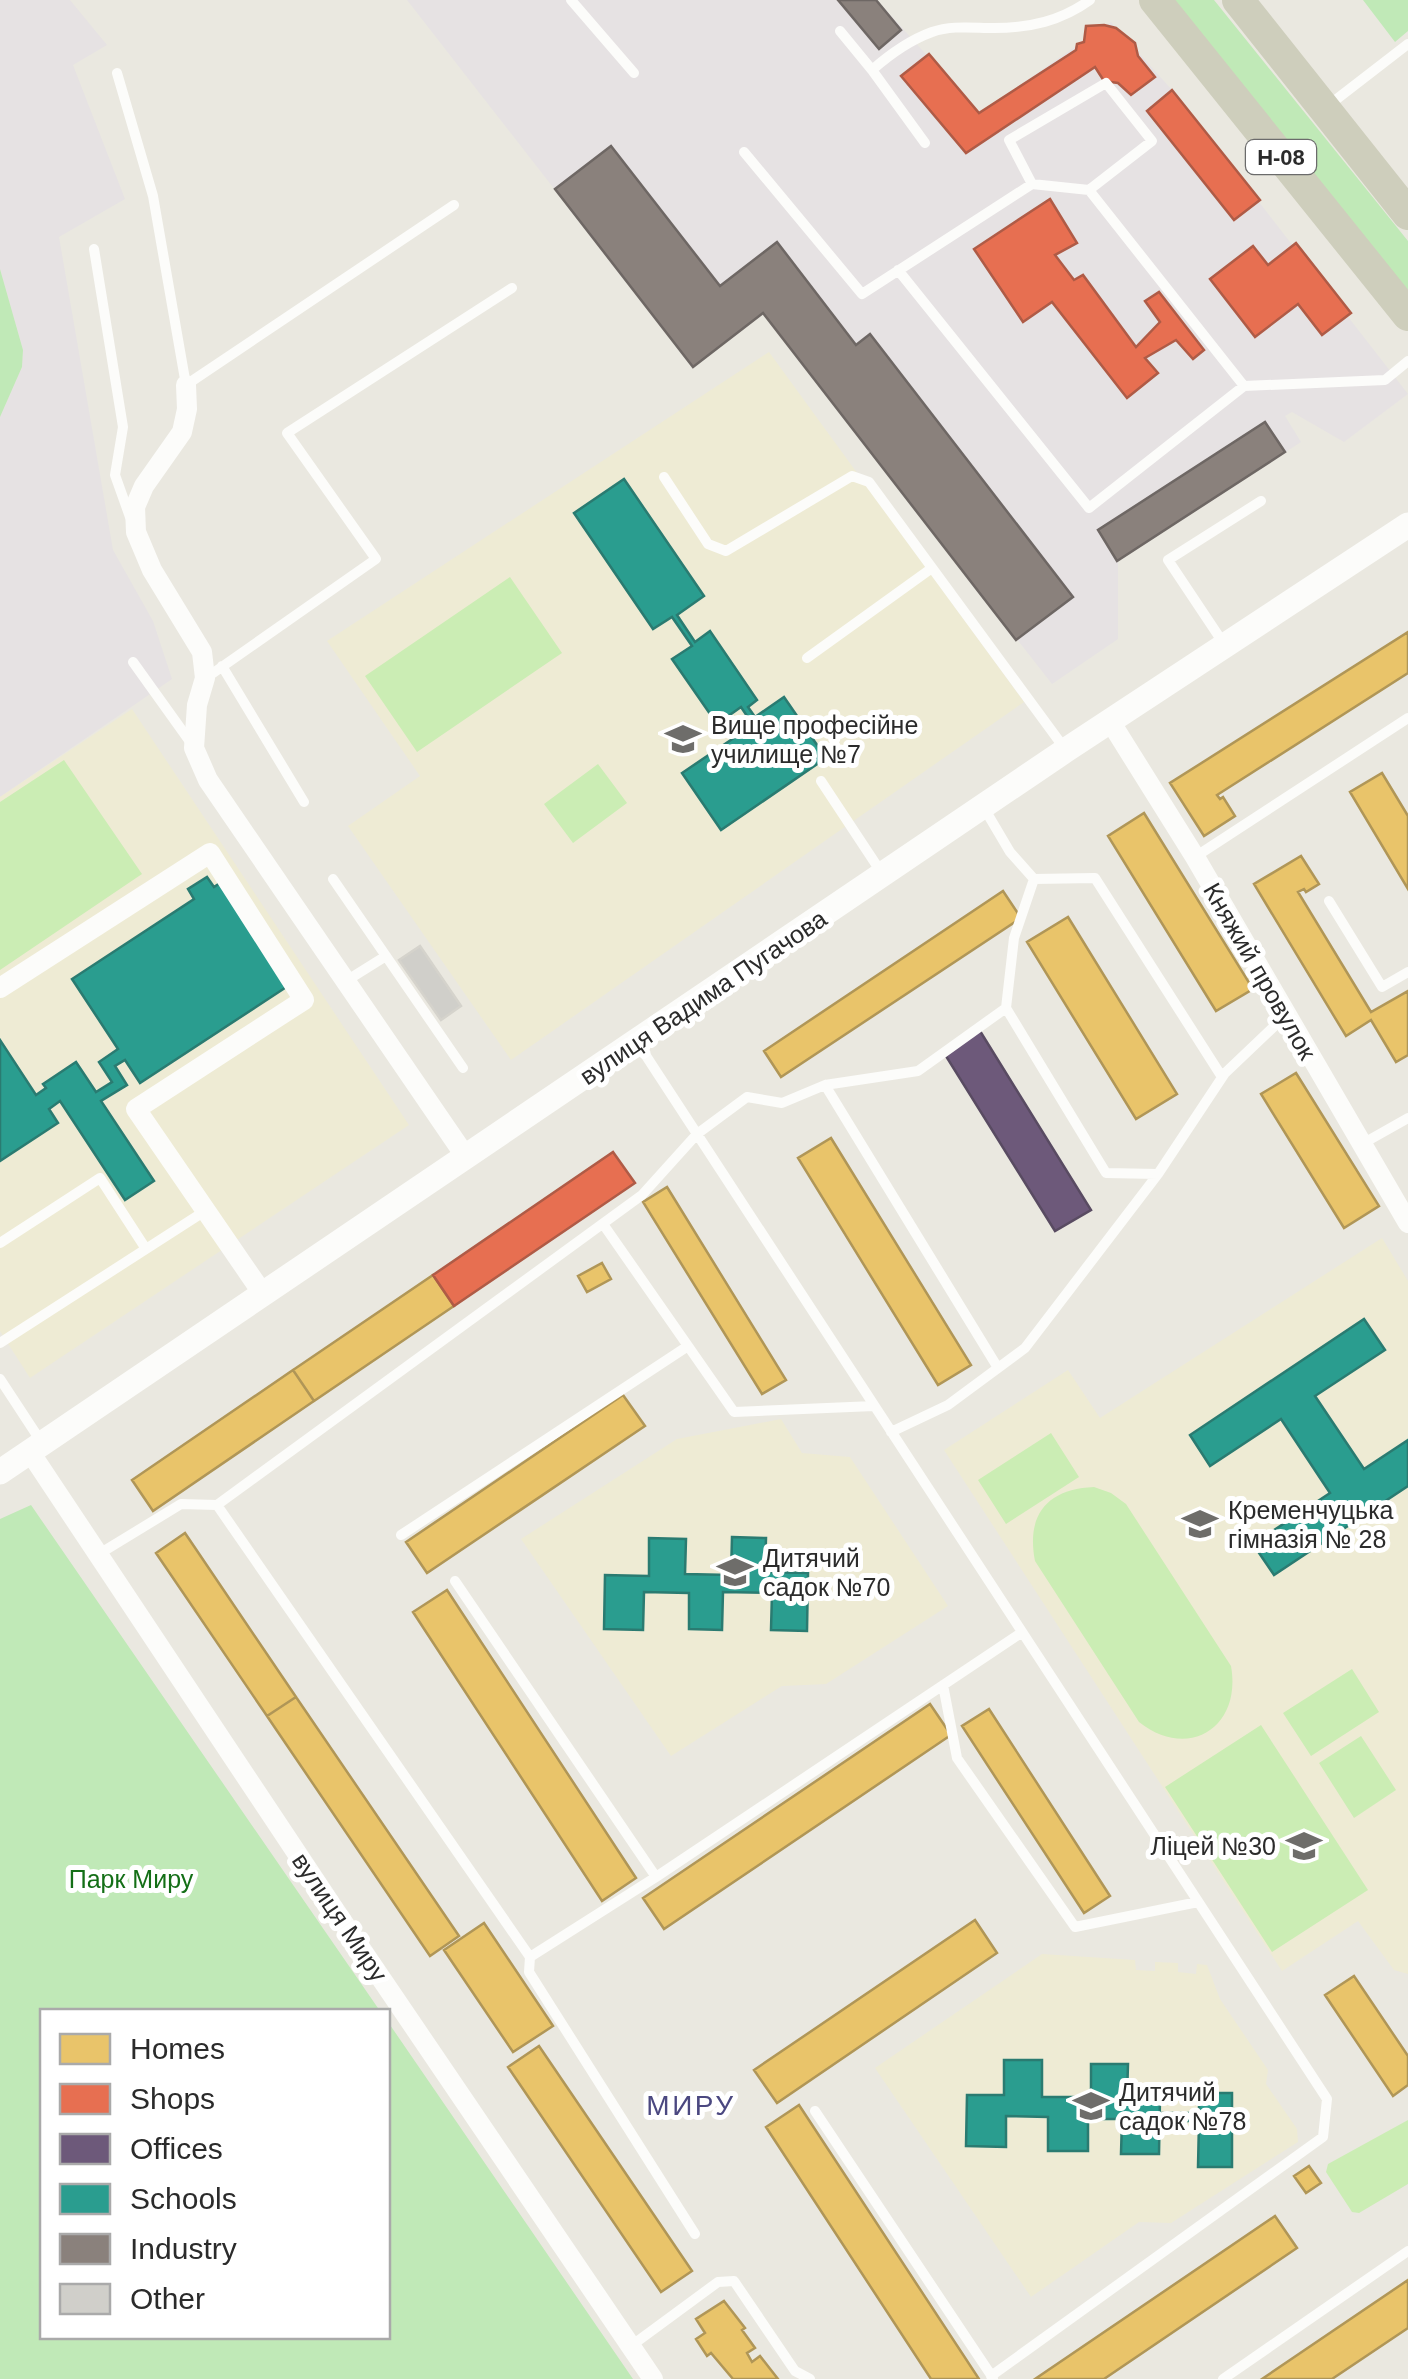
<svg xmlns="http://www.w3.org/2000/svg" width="1408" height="2379" viewBox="0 0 1408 2379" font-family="Helvetica,sans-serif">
<rect width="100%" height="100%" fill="#eae8e0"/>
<path fill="#e6e2e3" d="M0,0H70L107,45L73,65L125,199L59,237L113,550L153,621L172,679L0,797V417L22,367L23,350L0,269Z
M407,0H877L979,113L1111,22L1172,90L1408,394L1344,442L1292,412L1285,416L1301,442L1118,561V639L1052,684L763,314L693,367Z"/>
<path fill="#eeebd4" d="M769,352L1024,702L511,1060L348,826L420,776L327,641Z
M132,709L409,1125L30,1378L0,1331V797Z
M1382,1238L1408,1281V1974L1394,1970L1358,1921L1282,1971L944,1450L1068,1370L1100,1418Z
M781,1419L802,1453L850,1457L948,1606L826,1684L782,1686L671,1756L521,1539L677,1439Z
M1042,1954L1135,1960L1136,1970L1155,1971V1962L1178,1963V1972L1196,1974L1197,1964L1207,1965L1220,1999L1268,2070L1266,2084L1297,2129L1298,2142L1171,2223L1139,2222L1031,2297L875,2068Z"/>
<path fill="#c0e9b7" d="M1170,0H1214L1408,241V293Z
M1363,0H1408V31L1395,42Z
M0,269L23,350L22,367L0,417Z
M31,1505L380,2011L42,2012V2336H388V2022L633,2379H0V1519Z"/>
<path fill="#cbedb4" d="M510,577L562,653L417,752L365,676Z
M64,760L142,874L0,970V802Z
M598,764L627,803L573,843L544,804Z
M1051,1433L1079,1477L1006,1524L978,1480Z
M1094,1487L1111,1493L1126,1504L1231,1666C1242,1728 1188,1761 1139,1722L1035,1561C1026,1515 1047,1489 1094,1487Z
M1352,1669L1379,1712L1311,1756L1283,1713Z
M1261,1725L1368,1890L1272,1952L1165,1787Z
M1361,1736L1396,1790L1354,1818L1319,1763Z
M1408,2120V2184L1359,2213L1352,2212L1326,2172L1328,2164Z"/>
<path fill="#e9c46a" stroke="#b09657" stroke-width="2.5" d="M1408,632V673L1217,795L1220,799L1223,797L1235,816L1204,836L1170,783Z
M1382,773L1408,816V889L1350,792Z
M1144,813L1253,989L1216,1011L1108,836Z
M1301,856L1319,884L1306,892L1304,889L1298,892L1371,1012L1408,991V1055L1396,1062L1371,1020L1346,1036L1254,884Z
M1003,891L1021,918L781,1077L764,1051Z
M1068,917L1177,1094L1136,1119L1027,942Z
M1296,1073L1379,1206L1344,1228L1261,1094Z
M831,1138L971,1365L938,1385L798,1158Z
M667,1187L786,1380L762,1394L643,1202Z
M602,1263L611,1279L587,1292L578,1276Z
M433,1275L454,1306L314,1401L293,1370Z
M293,1370L314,1401L153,1511L132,1480Z
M623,1395L645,1426L427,1573L406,1542Z
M185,1533L296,1697L267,1716L156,1553Z
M447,1590L636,1878L602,1901L413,1612Z
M296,1697L459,1936L430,1956L267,1716Z
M930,1704L951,1735L664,1929L643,1898Z
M989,1709L1110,1896L1084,1913L962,1726Z
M975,1920L997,1953L777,2103L754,2070Z
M484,1923L553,2026L513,2052L444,1950Z
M1354,1976L1408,2056V2085L1393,2096L1325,1995Z
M539,2046L692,2271L661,2292L508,2067Z
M799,2105L979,2379H931L766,2127Z
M1309,2166L1321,2183L1306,2193L1294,2176Z
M1275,2216L1297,2248L1104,2379H1035Z
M1408,2280V2328L1332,2379H1262Z
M724,2301L745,2328L742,2330L755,2348L747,2353L752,2362L760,2356L778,2379H733L711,2353L707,2356L696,2339L705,2333L696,2319Z"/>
<path fill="#e76f51" stroke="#af5b46" stroke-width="2.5" d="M1104,25L1116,28L1135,43L1138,56L1155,77L1131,95L1118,83L1104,81L1095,67L966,153L901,76L929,54L979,113L1076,50L1077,44L1084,42L1086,26Z
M1172,90L1260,200L1234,220L1147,111Z
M1050,199L1077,243L1055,255L1074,280L1083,275L1136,347L1160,322L1145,301L1159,292L1204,350L1193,359L1176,340L1145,358L1158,373L1127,398L1052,302L1023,322L974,249Z
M1296,243L1351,313L1322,335L1298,304L1255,337L1210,279L1253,246L1268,265Z
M613,1152L635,1183L454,1306L433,1275Z"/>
<path fill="#6d597a" stroke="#594b62" stroke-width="2.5" d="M980,1031L1091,1210L1055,1231L944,1053Z"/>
<path fill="#2a9d8f" stroke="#2a7b71" stroke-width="2.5" d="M624,479L704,596L677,615L695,642L710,631L757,700L748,707L755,717L784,697L826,758L721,830L682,773L753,725L741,707L717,724L672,659L692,646L672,617L653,629L574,513Z
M207,877L214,887L220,883L288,986L140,1083L125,1060L115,1066L127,1085L101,1101L154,1181L125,1200L60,1101L49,1109L58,1123L0,1161V1040L36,1095L46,1088L43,1084L76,1062L96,1092L112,1082L99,1062L118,1049L72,979L194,899L188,889Z
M1364,1319L1385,1350L1315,1396L1364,1469L1408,1440V1486L1274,1575L1253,1544L1330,1493L1281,1419L1210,1466L1190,1435Z
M732,1537L766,1538L765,1572L808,1573L807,1631L771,1630L772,1593L723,1592L722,1630L689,1629V1593L644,1592L643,1630L604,1629L605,1575L649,1576V1538L686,1539L685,1574L731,1575Z
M1004,2060H1042V2097H1091V2064H1128L1127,2097L1160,2098L1159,2154H1121L1122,2119H1088V2151H1048V2117L1006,2116V2147L966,2146L967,2095H1004Z
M1199,2093H1232V2167H1198L1199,2121H1159L1160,2113H1199Z"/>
<path fill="#8a817c" stroke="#6e6764" stroke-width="2.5" d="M838,0H876L901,30L879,49Z
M611,146L720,286L777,242L856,345L870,334L1073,597L1016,640L763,313L693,367L555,189Z
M1265,422L1285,452L1117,561L1098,530Z"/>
<path fill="#d0cfca" stroke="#d5d3cc" stroke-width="2.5" d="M420,946L461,1006L441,1020L399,960Z"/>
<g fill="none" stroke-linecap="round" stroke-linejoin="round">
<path stroke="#fcfcfa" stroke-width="10" d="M571,0L634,73
M840,31L872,70C889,55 910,40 932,32C952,25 973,28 994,28C1030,28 1061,21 1090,0
M872,70L925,143
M117,73L153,196L186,385L454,205
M1329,105L1408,44
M744,152L862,294L1032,184L1089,190L1244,386
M1032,184L1009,140L1106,83L1152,141L1089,190
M94,249L123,427L115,475L130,517
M898,270L1089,508L1244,386L1385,380L1408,361
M664,477L708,544L726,551L852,476L869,482L1065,749
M1224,644L1168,560L1261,501
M807,658L932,568
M133,662L191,743
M222,666L304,802
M206,678L376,559L287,433L512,288
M821,781L883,875
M984,808L1010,852L1034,879L1095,878L1222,1077
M1195,857L1408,718
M333,879L463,1068
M1329,901L1382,987L1408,972
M346,981L386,956
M1006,1008L1106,1173L1158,1174L1225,1073L1285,1016
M637,1042L1327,2099L1323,2137L991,2376
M825,1085L918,1071L1006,1008L1014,938L1034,879
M1362,1144L1408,1118
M603,1224L734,1412L874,1406
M0,1243L100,1178L146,1249
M0,1343L205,1211
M0,1379L42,1443
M891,1432L948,1405L1025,1348L1158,1174
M217,1505L642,1195L697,1134L747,1097L782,1103L825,1085L998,1368
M401,1535L688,1346
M99,1554L181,1504L217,1505L530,1957L529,1972L695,2234
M455,1581L656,1877
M943,1685L957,1758L1075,1927L1198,1902
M530,1957L656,1877L1021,1633
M815,2111L993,2378
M631,2346L718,2282L734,2281L795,2371L810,2379
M1223,2379L1408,2251"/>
<path stroke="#fcfcfa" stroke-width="20" d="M186,385L187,409L182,432L144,486L135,507L136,532L152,570L202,652L205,678L197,705L194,748L208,780L466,1157
M1110,721L1195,857L1408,1223
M0,988L210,853L304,1000L136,1109L263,1294
M30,1452L334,1909L653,2379"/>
<path stroke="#fcfcfa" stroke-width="25" d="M0,1472L1066,750L1408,525"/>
<path stroke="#cecebc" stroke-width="32" d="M1155,0L1408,315
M1238,0L1408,214"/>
</g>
<defs>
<symbol id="university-bare" viewBox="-9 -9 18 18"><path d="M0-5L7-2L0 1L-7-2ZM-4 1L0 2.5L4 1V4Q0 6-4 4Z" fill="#6e6d6a" stroke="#fff" stroke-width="2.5" paint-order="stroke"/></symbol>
<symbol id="school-bare" viewBox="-9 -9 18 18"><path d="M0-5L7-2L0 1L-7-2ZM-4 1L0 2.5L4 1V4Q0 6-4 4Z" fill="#6e6d6a" stroke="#fff" stroke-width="2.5" paint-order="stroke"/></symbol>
</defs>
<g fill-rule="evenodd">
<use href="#university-bare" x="658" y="714" width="50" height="50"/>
<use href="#school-bare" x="1175" y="1499" width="50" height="50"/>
<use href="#school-bare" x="710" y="1547" width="50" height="50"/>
<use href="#school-bare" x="1279" y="1821" width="50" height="50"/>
<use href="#school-bare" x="1066" y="2081" width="50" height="50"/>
</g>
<g text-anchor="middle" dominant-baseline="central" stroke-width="10" stroke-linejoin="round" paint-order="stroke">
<rect fill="#fff" stroke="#6b6b6b" stroke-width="2.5" x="1246" y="140" width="70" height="34" rx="8"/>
<g font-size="22" font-weight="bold" fill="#2b2b2b">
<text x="1281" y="157">Н-08</text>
</g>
<g font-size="25" fill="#2b2b2b" stroke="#fff" text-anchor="start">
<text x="711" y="725">Вище професійне<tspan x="711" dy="29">училище №7</tspan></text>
<text x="1228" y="1510">Кременчуцька<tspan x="1228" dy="29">гімназія № 28</tspan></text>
<text x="763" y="1558">Дитячий<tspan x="763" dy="29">садок №70</tspan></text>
<text x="1276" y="1846" text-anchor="end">Ліцей №30</text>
<text x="1119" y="2092">Дитячий<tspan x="1119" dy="29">садок №78</tspan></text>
</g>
<g font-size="25" fill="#2b2b2b" stroke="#fff">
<text transform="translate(1260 971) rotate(60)">Княжий провулок</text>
<text transform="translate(703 997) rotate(-34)">вулиця Вадима Пугачова</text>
<text transform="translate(340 1917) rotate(56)">вулиця Миру</text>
</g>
<g font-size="25" fill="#146f17" stroke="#fff">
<text x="131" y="1879">Парк Миру</text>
</g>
<g font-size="28" letter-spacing="2.5" fill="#4b4880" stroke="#fff">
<text x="691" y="2105">МИРУ</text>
</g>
</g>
<rect x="40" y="2009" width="350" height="330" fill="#ffffff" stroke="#aaaaaa" stroke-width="2.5"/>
<rect x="60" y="2034" width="50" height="30" fill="#e9c46a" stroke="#aaaaaa" stroke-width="2.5"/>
<text x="130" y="2059" font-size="30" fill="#2b2b2b">Homes</text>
<rect x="60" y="2084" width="50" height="30" fill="#e76f51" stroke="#aaaaaa" stroke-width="2.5"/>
<text x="130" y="2109" font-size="30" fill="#2b2b2b">Shops</text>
<rect x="60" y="2134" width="50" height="30" fill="#6d597a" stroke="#aaaaaa" stroke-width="2.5"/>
<text x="130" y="2159" font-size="30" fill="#2b2b2b">Offices</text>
<rect x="60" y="2184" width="50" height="30" fill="#2a9d8f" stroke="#aaaaaa" stroke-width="2.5"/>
<text x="130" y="2209" font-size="30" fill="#2b2b2b">Schools</text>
<rect x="60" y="2234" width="50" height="30" fill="#8a817c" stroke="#aaaaaa" stroke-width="2.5"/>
<text x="130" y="2259" font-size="30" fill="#2b2b2b">Industry</text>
<rect x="60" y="2284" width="50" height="30" fill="#d0cfca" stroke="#aaaaaa" stroke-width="2.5"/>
<text x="130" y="2309" font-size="30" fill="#2b2b2b">Other</text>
</svg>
